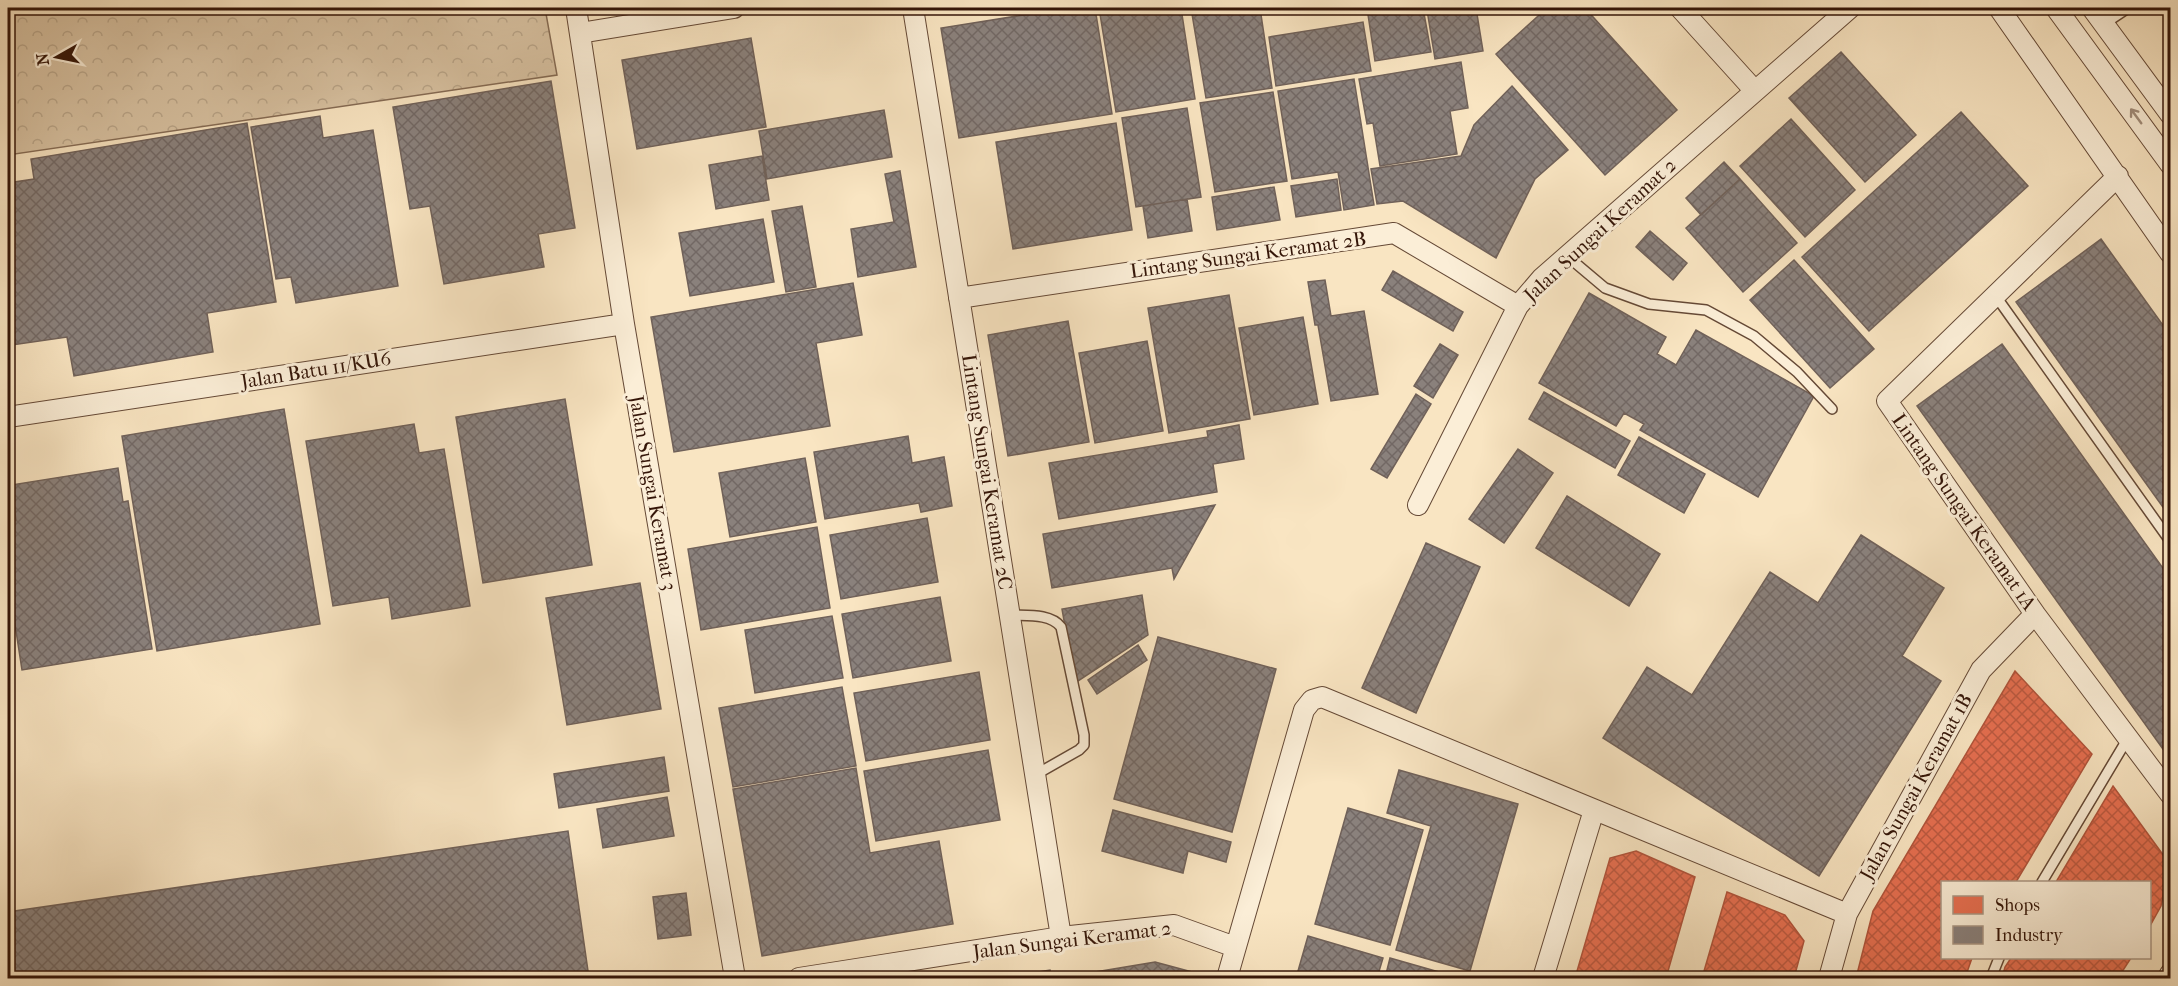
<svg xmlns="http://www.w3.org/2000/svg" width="2178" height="986" viewBox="0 0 2178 986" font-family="'IM FELL French Canon',serif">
<defs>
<pattern id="forest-crowns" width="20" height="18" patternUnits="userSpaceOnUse" patternTransform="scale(1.5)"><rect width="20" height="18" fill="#d8c2a2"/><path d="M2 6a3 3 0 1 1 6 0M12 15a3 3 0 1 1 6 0" fill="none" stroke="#baa68a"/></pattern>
<pattern id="shops-cross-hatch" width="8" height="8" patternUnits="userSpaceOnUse" patternTransform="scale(1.5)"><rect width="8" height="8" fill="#e76f51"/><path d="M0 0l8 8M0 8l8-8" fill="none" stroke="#bc5a41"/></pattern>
<pattern id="industry-cross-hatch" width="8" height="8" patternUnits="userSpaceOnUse" patternTransform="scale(1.5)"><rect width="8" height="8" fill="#8a817c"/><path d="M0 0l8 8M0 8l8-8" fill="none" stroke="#726864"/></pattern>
</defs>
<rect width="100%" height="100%" fill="#f9e5c2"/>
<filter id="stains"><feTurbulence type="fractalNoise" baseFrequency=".00333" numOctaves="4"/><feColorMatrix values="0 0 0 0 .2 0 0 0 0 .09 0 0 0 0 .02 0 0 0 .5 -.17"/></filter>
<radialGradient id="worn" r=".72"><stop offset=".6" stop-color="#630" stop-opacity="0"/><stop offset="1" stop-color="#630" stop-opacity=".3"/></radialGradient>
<path fill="url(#forest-crowns)" stroke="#866c55" stroke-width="1.5" d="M8,8H545L557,75L8,155Z"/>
<path fill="url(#shops-cross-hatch)" stroke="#b1543b" stroke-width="1.5" d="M2015,671L2092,754L2016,882H1942V958H1972L1965,978H1856L1873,911Z
M2113,786L2169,863L2161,906L2150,926V882H2056Z
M1636,851L1695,877L1666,978H1575L1610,858Z
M1727,892L1785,915L1804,941L1794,978H1702Z
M2011,958H2131L2118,978H2002L2005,967Z"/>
<path fill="url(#industry-cross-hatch)" stroke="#706159" stroke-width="1.5" d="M1068,8H1095L1112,114L959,138L941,28Z
M1099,8H1181L1195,99L1116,112Z
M1191,8H1260L1272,88L1206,98Z
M1367,8H1423L1431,52L1375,61Z
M1443,8H1476L1483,51L1435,59L1427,10Z
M1547,8H1585L1677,110L1605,175L1496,54Z
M1363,22L1371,71L1276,86L1269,37Z
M751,38L766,127L637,149L622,60Z
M1841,52L1916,135L1865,182L1789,98Z
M1461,62L1468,108L1450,111L1457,154L1380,166L1373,123L1367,124L1359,79Z
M1354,79L1374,205L1344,210L1338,172L1292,179L1278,91Z
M551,81L575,228L538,234L544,267L444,284L430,206L410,209L393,107Z
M1512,86L1568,150L1535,179L1496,258L1403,201L1377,204L1371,169L1461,156L1474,125Z
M1273,92L1287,181L1215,192L1200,103Z
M1187,108L1201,197L1136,207L1122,118Z
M884,110L892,157L767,179L759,131Z
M1961,112L2028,186L1869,331L1802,257Z
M320,116L323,138L373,130L398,286L296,303L291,277L276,279L251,127Z
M1791,119L1855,190L1805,237L1740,166Z
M247,123L276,302L207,313L213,352L74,376L67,337L12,345L8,319V183L34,179L31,159Z
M1116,123L1132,230L1013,249L996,142Z
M762,156L769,200L716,209L709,165Z
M1724,162L1740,179L1701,215L1686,198Z
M900,171L916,267L858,277L851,229L894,222L885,174Z
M1337,179L1341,210L1296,217L1291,186Z
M1740,179L1797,243L1743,292L1686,228Z
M1274,187L1280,220L1217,230L1212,197Z
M1187,199L1192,231L1148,238L1143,206Z
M802,206L816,287L786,292L772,211Z
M763,219L774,282L690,296L679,233Z
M1650,231L1687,263L1673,280L1636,247Z
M2101,239L2170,335V517L2016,302Z
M1794,260L1874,349L1830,388L1750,300Z
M1393,271L1463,312L1453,331L1382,290Z
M1325,280L1331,316L1364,311L1378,394L1331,401L1318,325H1315L1308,282Z
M853,283L862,335L816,343L830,426L674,452L651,317Z
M1589,293L1666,337L1657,354L1676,365L1696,330L1814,396L1758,497L1640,430L1644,424L1624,413L1616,426L1539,383Z
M1229,295L1250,419L1169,433L1148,308Z
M1303,317L1318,404L1254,415L1239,328Z
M1068,321L1089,442L1008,456L988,335Z
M1147,341L1163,431L1095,443L1079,353Z
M1440,344L1458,355L1433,398L1414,386Z
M2002,344L2170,578V759L1917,406Z
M1544,392L1630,441L1615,468L1529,419Z
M1416,394L1431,404L1387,478L1371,469Z
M565,399L592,565L483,583L456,417Z
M284,409L320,624L157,651L122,436Z
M414,424L419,453L444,449L470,606L392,619L389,597L333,606L306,441Z
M1239,425L1244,459L1213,464L1217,492L1059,519L1049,463L1208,437L1207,431Z
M908,436L912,463L944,457L952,506L921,512L919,503L825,519L814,452Z
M1639,437L1705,474L1684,513L1618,475Z
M1518,449L1553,473L1504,543L1469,519Z
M805,458L816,522L730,537L719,473Z
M118,468L123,502L128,501L152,649L22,670L8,579V521L16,520L11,485Z
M1567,496L1660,554L1629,606L1536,548Z
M1215,505L1174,579L1172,568L1052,588L1043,534Z
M927,518L938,582L841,599L830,535Z
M817,527L830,608L701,630L688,549Z
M1861,535L1944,588L1902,656L1941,681L1819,876L1603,738L1647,667L1692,695L1770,572L1818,603Z
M1426,543L1480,567L1416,713L1362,688Z
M640,583L661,709L567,725L546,598Z
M1142,595L1148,635L1075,683L1062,609Z
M940,597L951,661L853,678L842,614Z
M832,616L843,678L755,693L745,630Z
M1158,637L1276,669L1232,832L1114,799Z
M1138,645L1147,660L1097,694L1088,680Z
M979,672L990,740L866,761L854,693Z
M842,687L856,766L733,787L719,708Z
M988,750L1000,820L876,841L864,771Z
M664,757L669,791L559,808L554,774Z
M856,768L870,853L939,841L953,924L762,956L733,789Z
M1399,770L1518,804L1470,971L1396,950L1431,826L1387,813Z
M667,797L674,836L603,848L597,809Z
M1348,808L1423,830L1390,945L1315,924Z
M1113,810L1231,842L1226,862L1188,851L1183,873L1102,851Z
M568,831L589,978H8V912Z
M686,893L691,935L658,939L653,897Z
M1308,936L1383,958L1377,978H1296Z
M1390,958L1460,978H1385Z
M1155,962L1196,973L1194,978H1059Z
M1050,970L1052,978H1000Z"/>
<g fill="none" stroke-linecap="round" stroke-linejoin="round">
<defs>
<path id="lane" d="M2104,24L2128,8
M1567,256L1605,288L1649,304L1706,310L1754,336L1797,372L1832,409
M1995,295L2170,541
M1010,615C1026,616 1050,613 1061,627L1084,735V745L1079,750L1035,775
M2042,882L2128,738
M1991,978L1999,958"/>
<path id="street" d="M576,8L624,324L735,978
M913,8L1061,937
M1680,8L1755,91
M1999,8L2170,253
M2056,8L2170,164
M2092,8L2170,114
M580,33L734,8
M2118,176L1887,401L2035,614L2170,794
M959,298L1394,233L1518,306
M8,417L624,324
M1418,505L1518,306L1542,278L1850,8
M799,978L1061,937L1174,925L1235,947
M1227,978L1304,710L1312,700L1322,697L1847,914
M1543,978L1594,810
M1829,978L1847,914L1981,670L2035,614
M2168,978L2170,974"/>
</defs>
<use href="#lane" stroke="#654936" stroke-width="12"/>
<use href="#street" stroke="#654936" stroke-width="22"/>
<use href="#lane" stroke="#fbeed7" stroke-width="9"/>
<use href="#street" stroke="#fbeed7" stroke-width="20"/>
</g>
<defs><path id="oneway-shaft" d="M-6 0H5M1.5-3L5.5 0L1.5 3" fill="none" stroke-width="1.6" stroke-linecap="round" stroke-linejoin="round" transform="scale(1.5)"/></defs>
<use stroke="#a18c7a" href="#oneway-shaft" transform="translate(2136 116) rotate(-126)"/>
<g text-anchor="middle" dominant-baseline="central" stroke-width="6" stroke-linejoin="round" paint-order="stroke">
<g font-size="20" fill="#341508" stroke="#fbeed7">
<text transform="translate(1600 230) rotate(-43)">Jalan Sungai Keramat 2</text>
<text transform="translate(1248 255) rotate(-8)">Lintang Sungai Keramat 2B</text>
<text transform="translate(316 370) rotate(-9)">Jalan Batu 11/KU6</text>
<text transform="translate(987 472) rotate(81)">Lintang Sungai Keramat 2C</text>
<text transform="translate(653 493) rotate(80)">Jalan Sungai Keramat 3</text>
<text transform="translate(1964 512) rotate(55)">Lintang Sungai Keramat 1A</text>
<text transform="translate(1916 787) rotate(-61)">Jalan Sungai Keramat 1B</text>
<text transform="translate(1072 940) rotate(-7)">Jalan Sungai Keramat 2</text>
</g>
</g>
<rect width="2178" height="986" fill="none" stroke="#f9e5c2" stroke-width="30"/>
<rect x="9" y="9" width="2160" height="968" fill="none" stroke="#341508" stroke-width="3"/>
<rect x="15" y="15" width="2148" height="956" fill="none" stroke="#341508" stroke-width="1.5"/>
<rect x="1941" y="881" width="210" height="78" fill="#fbeed7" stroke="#ab9784" stroke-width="1.5"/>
<rect x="1953" y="896" width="30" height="18" fill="#e76f51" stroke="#ab9784" stroke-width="1.5"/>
<text x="1995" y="911" font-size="18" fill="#341508">Shops</text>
<rect x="1953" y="926" width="30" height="18" fill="#8a817c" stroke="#ab9784" stroke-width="1.5"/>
<text x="1995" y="941" font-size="18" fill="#341508">Industry</text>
<g transform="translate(57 57) rotate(261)" stroke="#fbeed7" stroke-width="4.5" paint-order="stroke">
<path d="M0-4.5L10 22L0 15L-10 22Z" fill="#341508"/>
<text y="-9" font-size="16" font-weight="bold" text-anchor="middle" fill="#341508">N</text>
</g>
<rect width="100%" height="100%" filter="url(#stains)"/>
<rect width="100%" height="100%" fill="url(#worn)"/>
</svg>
